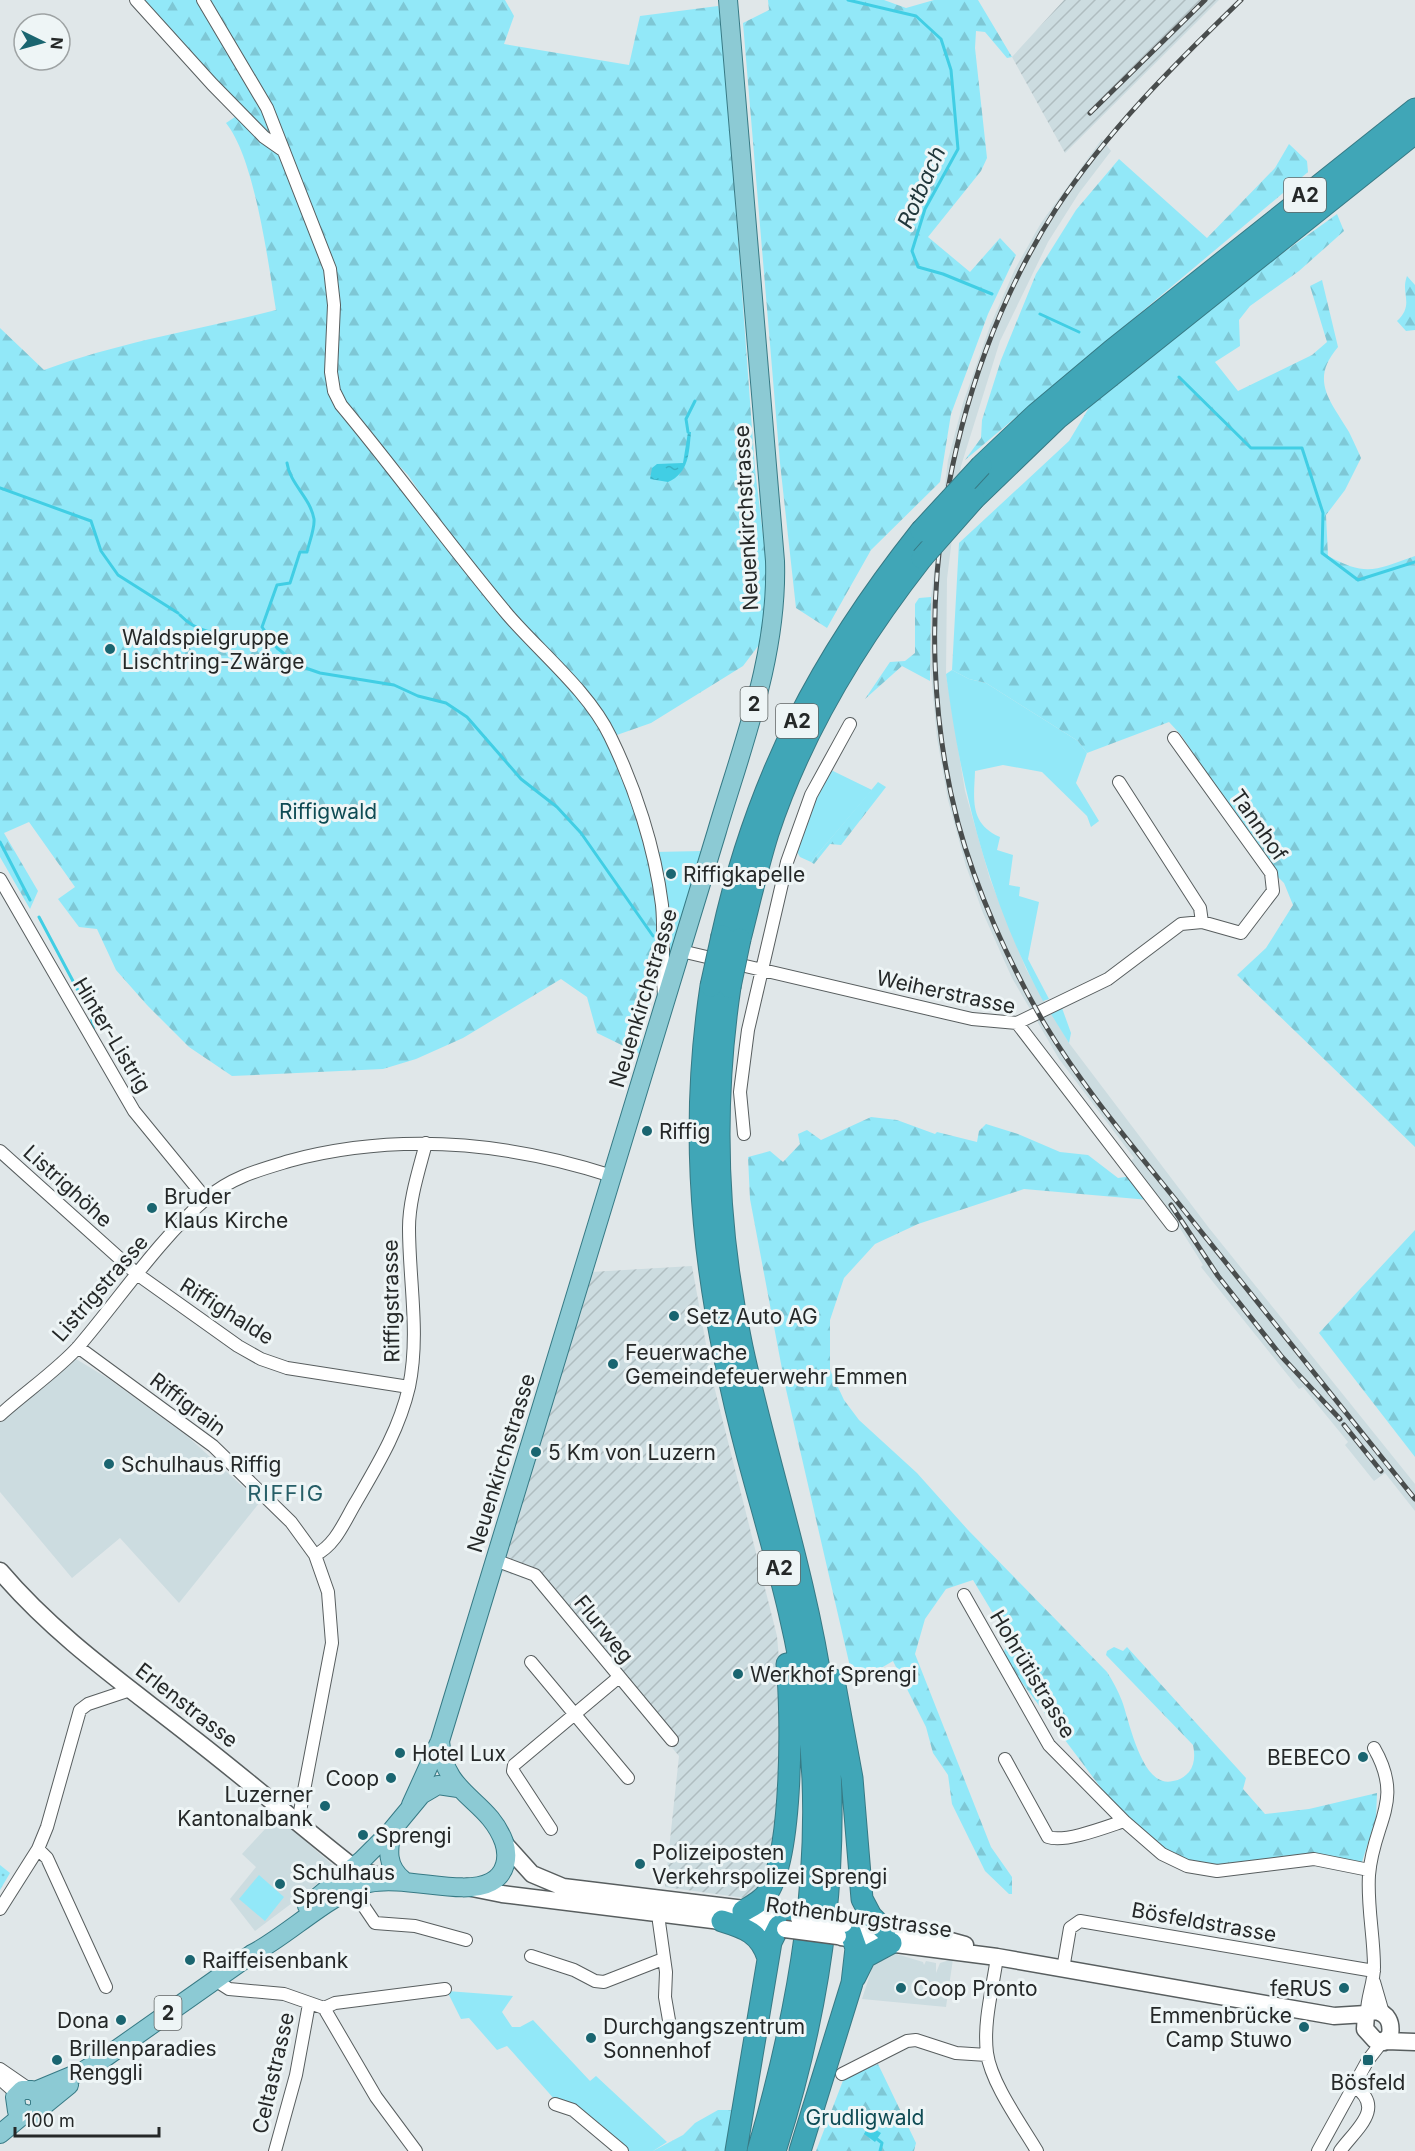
<svg xmlns="http://www.w3.org/2000/svg" width="1415" height="2151" viewBox="0 0 1415 2151" font-family="Inter,sans-serif">
<defs>
<pattern id="industrial-furrows" width="10" height="10" patternUnits="userSpaceOnUse" patternTransform="scale(1.5)"><rect width="10" height="10" fill="#ccdce0"/><path d="M-1 1l2-2M0 10L10 0M9 11l2-2" fill="none" stroke="#afbdc0"/></pattern>
<pattern id="forest-firs" width="22" height="20" patternUnits="userSpaceOnUse" patternTransform="scale(1.5)"><rect width="22" height="20" fill="#92e8f8"/><path d="M5 1l3.5 6h-7zM16 11l3.5 6h-7z" fill="#7ec7d5"/></pattern>
<pattern id="park-dots" width="8" height="8" patternUnits="userSpaceOnUse" patternTransform="scale(1.5)"><rect width="8" height="8" fill="#92e8f8"/><path d="M2 2h.1M6 6h.1" fill="none" stroke="#7ec7d5" stroke-width="1.8" stroke-linecap="round"/></pattern>
<pattern id="water-ripples" width="26" height="14" patternUnits="userSpaceOnUse" patternTransform="scale(1.5)"><rect width="26" height="14" fill="#41cee4"/><path d="M2 4q2-2 4 0t4 0M15 11q2-2 4 0t4 0" fill="none" stroke="#39b1c4"/></pattern>
</defs>
<rect width="100%" height="100%" fill="#e0e7e9"/>
<path fill="#ccdce0" d="M1102,139L1111,151L1079,193L1048,242L1000,341L961,466L947,579L946,674L965,791L990,879L1026,969L1069,1043L1209,1228L1415,1484V1511L1385,1473L1374,1481L1345,1445L1348,1442L1303,1387L1299,1389L1201,1267L1203,1265L1176,1222L1130,1162L1134,1158L1059,1059L1012,978L983,913L966,866L948,800L937,738L930,663L931,597L948,460L963,403L990,326L1015,269L1041,223Z
M76,1359L109,1379L187,1436L260,1502L179,1603L120,1538L72,1578L0,1492V1420L69,1361Z
M277,1816L337,1869L255,1931L230,1899L256,1867L242,1854Z
M893,1953L923,1962L924,1965L926,1961L936,1963V1973L940,1963L953,1959L946,2007L862,1999L875,1959Z"/>
<path fill="url(#industrial-furrows)" d="M1064,0H1219L1065,153L1012,57Z
M692,1266L712,1378L777,1636L783,1706L780,1784L770,1874L752,1899L665,1887L679,1756L530,1580L497,1570L591,1272Z"/>
<path fill="#92e8f8" d="M952,670L969,679L986,683L1078,741L1087,753L1076,783L1099,821L1091,827L1087,816L1042,772L1003,765L975,771C974,800 969,823 1000,837L997,850L1013,855L1009,885L1020,887L1019,896L1039,902L1028,959L1049,999L1043,1001C988,900 961,788 946,674Z
M831,770L872,790L811,862L800,857L797,852L812,808Z
M703,851L689,891L669,971L654,852Z
M1062,1008L1071,1033L1069,1043L1051,1014Z
M259,1875L284,1897L265,1921L239,1899Z
M447,1991L513,1996L502,2012L512,2027H520L533,2020L590,2081L596,2076L667,2142L653,2151H627L556,2101L507,2046L497,2050L469,2018L461,2019Z"/>
<path fill="url(#forest-firs)" d="M140,0H505L514,16L504,44L629,65L640,16L718,6L722,22L755,469L770,592L765,637L743,666L651,723L614,736L444,528L408,475L357,422L341,397L333,367L335,282L281,141L268,136Z
M768,0H884L906,8L934,0H978L1012,57L1007,58L985,32L976,31L975,48L987,158L981,171L928,237L970,272L1000,238L1016,255L988,314L951,414L940,482L871,550L827,628L796,608L780,463L743,23L769,10Z
M238,115L279,155L326,268L331,295L332,389L591,712C636,788 668,887 656,977C654,995 646,1012 642,1029C641,1035 641,1045 640,1054L597,1033L587,997L561,979L463,1038L416,1059L383,1069L232,1076L189,1047L147,1005L116,970L97,929L79,927L58,899L75,887L29,822L4,833L38,891L30,909L0,857V328L44,370C119,342 198,330 276,310C268,262 255,159 226,123Z
M1289,144L1307,161L1308,172L965,460L981,438L982,420L1001,360L1036,274L1076,210L1119,159L1207,238L1275,168Z
M1337,214L1344,231L1299,271L1250,306L1239,320L1240,346L1215,362L1238,391L1312,355L1327,342L1310,286L1322,280L1338,347C1309,381 1331,401 1349,432C1353,440 1357,449 1361,458L1345,490L1326,515L1328,556C1367,577 1375,570 1415,556V1147L1237,975L1266,948L1293,905L1284,883L1274,873L1181,735L1169,722L1087,753L1078,741L986,683L969,679L952,670L959,543L1069,441L1096,396L1215,302Z
M1407,276L1415,285V330L1406,331L1397,321C1415,304 1400,294 1407,276Z
M931,597L930,681L902,666L865,699L890,662L905,661L915,653V604L919,598Z
M878,782L886,787L841,845L830,844L814,864L811,862Z
M871,1117L897,1120L935,1134L937,1132L977,1142L979,1131L986,1124L1018,1134L1060,1152L1088,1155L1118,1178L1132,1176L1149,1200L1024,1189L918,1224L875,1244L844,1278L830,1320V1370L844,1400L859,1420L917,1473L968,1530L1107,1672C1113,1681 1118,1691 1122,1701C1130,1723 1142,1789 1173,1781C1180,1780 1184,1777 1189,1772C1195,1764 1195,1754 1193,1745L1106,1655L1107,1651L1114,1647L1123,1651L1127,1647L1246,1778L1243,1789L1265,1814L1309,1809L1377,1793L1376,1818L1361,1865L1324,1855L1211,1867L1184,1861L1166,1851L1119,1812L1002,1656L1009,1640L973,1580L946,1589L925,1619L915,1654L991,1847L1012,1877V1894H1009L985,1871L952,1804L948,1775L933,1753L926,1727L893,1661L854,1684L785,1385L750,1199L748,1157L770,1151L783,1162L800,1144L798,1134L807,1130L821,1140Z
M1415,1230V1457L1319,1333Z
M878,2064L916,2143L914,2151H816L844,2078Z
M718,2110H732L725,2151H653L683,2135L695,2123Z"/>
<path fill="url(#park-dots)" d="M0,1865L10,1873L0,1890Z"/>
<path fill="url(#water-ripples)" d="M688,432H691C689,453 689,473 668,482L650,479L652,468L657,464L683,463Z
M871,2122L874,2125L873,2128L881,2133L875,2142L864,2134Z"/>
<g fill="none" stroke-linecap="round" stroke-linejoin="round">
<path stroke="#41cee4" stroke-width="3" d="M848,0L916,16L941,39L951,70L958,149L925,209L912,251L918,267L943,274L992,294
M1040,314L1079,332
M1179,377L1251,448H1302L1323,513L1322,553L1358,580L1415,562
M688,432L686,419L695,401
M287,463C290,484 310,497 314,519C315,528 309,543 307,552H300L290,583L277,585L262,627L277,648L300,666L320,673L394,685L418,696L446,703L467,717L521,779L557,807L581,833L653,936
M0,488L91,521L101,551L118,575L178,613
M180,615C207,643 236,629 270,638
M0,842L30,900
M39,917L91,1015L94,1033
M877,2139L882,2143L880,2151"/>
<defs>
<path id="street" d="M136,0L212,84L264,137L284,151
M203,0L267,108L330,269L334,305L331,372L334,391L341,405C398,473 450,546 508,615C540,652 589,692 610,736C635,787 655,848 662,905C665,935 661,965 664,995
M1119,782L1200,908L1202,922
M0,879L134,1111L206,1199
M681,951L972,1019L1017,1023L1108,979L1181,924L1202,922L1241,933L1273,891L1271,873L1174,738
M1017,1023L1172,1225
M744,1134L740,1092L748,1030L787,862L811,795L850,724
M0,1151L137,1274L238,1346L261,1359L287,1368L409,1387
M78,1347L213,1446L291,1522L315,1555L328,1592L332,1643L298,1822
M0,1415C23,1394 60,1368 79,1346C120,1298 159,1239 207,1198C232,1177 259,1170 289,1161C397,1132 507,1142 612,1176
M315,1555C336,1545 345,1520 356,1502C378,1464 399,1430 409,1387C420,1334 409,1281 409,1228C409,1200 419,1170 426,1143
M495,1560L535,1575L672,1740
M964,1595L1049,1745L1124,1821L1162,1854L1187,1866L1217,1871L1314,1859L1369,1870
M531,1662L628,1778
M1005,1759L1048,1837C1065,1843 1106,1827 1124,1821
M551,1829L513,1771L514,1765L619,1677
M38,1849L47,1858L106,1987
M352,1889L375,1923L415,1926L466,1940
M661,1905L659,1922L666,1972L665,1997L670,2026
M0,1909L38,1849L47,1827L80,1710L88,1704L130,1690
M531,1956L574,1970L595,1981L604,1982L663,1959
M997,1957C993,1987 983,2022 987,2053C991,2083 1021,2124 1037,2151
M1063,1969L1070,1928L1080,1921L1374,1971
M215,1980L229,1989L284,1994L324,2008L376,2097L416,2151
M1374,1982L1383,2013
M324,2008L335,2003L445,1989
M1367,2012C1367,1997 1374,1983 1374,1967C1374,1936 1367,1906 1369,1875C1373,1822 1405,1802 1374,1748
M0,2069L29,2089
M842,2074L907,2041L916,2040L956,2053L987,2055
M0,2079L17,2094
M555,2104L573,2110L622,2151
M275,2151L296,2075L309,2004
M1318,2151L1368,2060L1382,2042
M1340,2151C1355,2130 1386,2108 1355,2087"/>
<path id="secondary" d="M0,1571C56,1637 126,1685 193,1738C246,1779 297,1823 349,1864L359,1870L393,1880
M505,1844L532,1874L563,1887L787,1914L799,1918
M467,1887L502,1894L785,1929
M844,1924L929,1935L965,1945
M841,1937L997,1957L1334,2016L1366,2014
M1375,2011C1388,2013 1392,2023 1390,2035L1384,2042L1375,2040L1365,2029L1366,2014Z
M1386,2041L1415,2042"/>
<path id="primary" d="M411,1805L440,1741L717,831C743,743 778,655 775,561L728,0
M392,1830C388,1850 386,1866 403,1880
M307,1906L361,1861L392,1830L421,1795L438,1785L458,1788
M35,2091L83,2071L103,2059L252,1954C289,1935 331,1892 369,1883C406,1875 463,1897 491,1882C506,1874 509,1857 504,1842C488,1798 444,1796 440,1741
M40,2107V2096L32,2090H22L15,2097L17,2111L31,2116L69,2085
M0,2134L23,2115"/>
<path id="highway" d="M981,466L1036,414L1111,351L1415,109
M974,499L1058,418L1415,133
M722,936C757,778 821,657 921,531
M740,939C749,904 757,868 768,833C801,733 857,641 922,558
M711,986C686,1150 706,1298 748,1457C771,1543 798,1628 808,1717C826,1864 799,2010 758,2151
M730,987C712,1108 716,1227 742,1347C767,1463 806,1576 823,1694C844,1847 822,2004 775,2151
M834,1680L852,1778L862,1899L871,1916L885,1930
M743,1911C752,1906 762,1901 768,1892C793,1852 792,1713 787,1664
M722,1921C745,1928 760,1933 768,1958
M855,1977L865,1957L891,1943
M736,2151L771,1942L779,1926L799,1918
M800,2151L852,1983L856,1948L850,1931L844,1924"/>
</defs>
<use href="#street" stroke="#585e5f" stroke-width="14"/>
<use href="#secondary" stroke="#585e5f" stroke-width="19"/>
<use href="#primary" stroke="#377a85" stroke-width="20"/>
<use href="#highway" stroke="#377a85" stroke-width="23"/>
<use href="#street" stroke="#fff" stroke-width="12"/>
<use href="#secondary" stroke="#fff" stroke-width="16"/>
<use href="#primary" stroke="#8ccad4" stroke-width="18"/>
<use href="#highway" stroke="#40a6b7" stroke-width="21"/>
<defs>
<path id="rail" d="M1241,0C1174,65 1107,131 1056,209C944,383 905,622 958,823C976,890 1009,963 1044,1023C1086,1093 1141,1156 1191,1219C1266,1312 1340,1406 1415,1499
M1090,113L1205,0
M1171,1205L1218,1276L1282,1357L1340,1419
M1344,1425L1381,1471"/>
</defs>
<use href="#rail" stroke="#494d4d" stroke-width="5"/>
<use href="#rail" stroke="#eef5f6" stroke-width="3" stroke-dasharray="9" stroke-linecap="butt"/>
<defs>
<path id="secondary-bridge" d="M799,1918L844,1924
M785,1929L838,1936"/>
<path id="highway-bridge" d="M921,531L981,466
M922,558L974,499
M711,986L722,936
M730,987L740,939"/>
</defs>
<use href="#secondary-bridge" stroke="#585e5f" stroke-width="19" stroke-linecap="butt"/>
<use href="#highway-bridge" stroke="#377a85" stroke-width="23" stroke-linecap="butt"/>
<use href="#secondary-bridge" stroke="#fff" stroke-width="16"/>
<use href="#highway-bridge" stroke="#40a6b7" stroke-width="21"/>
</g>
<g fill="#1a6570" stroke="#eef5f6" stroke-width="2">
<circle cx="110" cy="649" r="6"/>
<circle cx="671" cy="874" r="6"/>
<circle cx="647" cy="1131" r="6"/>
<circle cx="152" cy="1208" r="6"/>
<circle cx="674" cy="1316" r="6"/>
<circle cx="613" cy="1364" r="6"/>
<circle cx="536" cy="1452" r="6"/>
<circle cx="109" cy="1464" r="6"/>
<circle cx="738" cy="1674" r="6"/>
<circle cx="400" cy="1753" r="6"/>
<circle cx="1363" cy="1757" r="6"/>
<circle cx="391" cy="1778" r="6"/>
<circle cx="325" cy="1806" r="6"/>
<circle cx="363" cy="1835" r="6"/>
<circle cx="640" cy="1864" r="6"/>
<circle cx="280" cy="1884" r="6"/>
<circle cx="190" cy="1960" r="6"/>
<circle cx="901" cy="1988" r="6"/>
<circle cx="1344" cy="1988" r="6"/>
<circle cx="121" cy="2020" r="6"/>
<circle cx="1304" cy="2027" r="6"/>
<circle cx="591" cy="2038" r="6"/>
<circle cx="57" cy="2060" r="6"/>
<rect x="1362" y="2054" width="12" height="12" rx="3"/>
</g>
<g text-anchor="middle" dominant-baseline="central" stroke-width="6" stroke-linejoin="round" paint-order="stroke">
<g fill="#eef5f6" stroke="#616666" stroke-width="1.5">
<rect x="1284" y="178" width="42" height="34" rx="4.5"/>
<rect x="740.5" y="687" width="27" height="34" rx="4.5"/>
<rect x="776" y="704" width="42" height="34" rx="4.5"/>
<rect x="758" y="1551" width="42" height="34" rx="4.5"/>
<rect x="154.5" y="1996" width="27" height="34" rx="4.5"/>
</g>
<g font-size="20" font-weight="bold" fill="#252828">
<text x="1305" y="195">A2</text>
<text x="754" y="704">2</text>
<text x="797" y="721">A2</text>
<text x="779" y="1568">A2</text>
<text x="168" y="2013">2</text>
</g>
<g font-size="21" fill="#252828" stroke="#eef5f6">
<text transform="translate(746 518) rotate(-93)">Neuenkirchstrasse</text>
<text transform="translate(1259 825) rotate(55)">Tannhof</text>
<text transform="translate(946 992) rotate(12)">Weiherstrasse</text>
<text transform="translate(643 998) rotate(-73)">Neuenkirchstrasse</text>
<text transform="translate(112 1035) rotate(59)">Hinter-Listrig</text>
<text transform="translate(68 1186) rotate(42)">Listrighöhe</text>
<text transform="translate(100 1288) rotate(-49)">Listrigstrasse</text>
<text transform="translate(391 1301) rotate(-91)">Riffigstrasse</text>
<text transform="translate(227 1311) rotate(32)">Riffighalde</text>
<text transform="translate(188 1404) rotate(37)">Riffigrain</text>
<text transform="translate(501 1463) rotate(-73)">Neuenkirchstrasse</text>
<text transform="translate(604 1629) rotate(51)">Flurweg</text>
<text transform="translate(1033 1674) rotate(59)">Hohrütistrasse</text>
<text transform="translate(187 1705) rotate(38)">Erlenstrasse</text>
<text transform="translate(859 1917) rotate(8)">Rothenburgstrasse</text>
<text transform="translate(1204 1922) rotate(10)">Bösfeldstrasse</text>
<text transform="translate(273 2073) rotate(-77)">Celtastrasse</text>
</g>
<g font-size="21" fill="#252828" stroke="#eef5f6" text-anchor="start">
<text x="122" y="637">Waldspielgruppe<tspan x="122" dy="24">Lischtring-Zwärge</tspan></text>
<text x="683" y="874">Riffigkapelle</text>
<text x="659" y="1131">Riffig</text>
<text x="164" y="1196">Bruder<tspan x="164" dy="24">Klaus Kirche</tspan></text>
<text x="686" y="1316">Setz Auto AG</text>
<text x="625" y="1352">Feuerwache<tspan x="625" dy="24">Gemeindefeuerwehr Emmen</tspan></text>
<text x="548" y="1452">5 Km von Luzern</text>
<text x="121" y="1464">Schulhaus Riffig</text>
<text x="750" y="1674">Werkhof Sprengi</text>
<text x="412" y="1753">Hotel Lux</text>
<text x="1351" y="1757" text-anchor="end">BEBECO</text>
<text x="379" y="1778" text-anchor="end">Coop</text>
<text x="313" y="1794" text-anchor="end">Luzerner<tspan x="313" dy="24">Kantonalbank</tspan></text>
<text x="375" y="1835">Sprengi</text>
<text x="652" y="1852">Polizeiposten<tspan x="652" dy="24">Verkehrspolizei Sprengi</tspan></text>
<text x="292" y="1872">Schulhaus<tspan x="292" dy="24">Sprengi</tspan></text>
<text x="202" y="1960">Raiffeisenbank</text>
<text x="913" y="1988">Coop Pronto</text>
<text x="1332" y="1988" text-anchor="end">feRUS</text>
<text x="1292" y="2015" text-anchor="end">Emmenbrücke<tspan x="1292" dy="24">Camp Stuwo</tspan></text>
<text x="109" y="2020" text-anchor="end">Dona</text>
<text x="603" y="2026">Durchgangszentrum<tspan x="603" dy="24">Sonnenhof</tspan></text>
<text x="69" y="2048">Brillenparadies<tspan x="69" dy="24">Renggli</tspan></text>
<text x="1368" y="2082" text-anchor="middle">Bösfeld</text>
</g>
<g font-size="21" fill="#0e4b54" stroke="#eef5f6">
<text x="328" y="811">Riffigwald</text>
<text x="865" y="2117">Grudligwald</text>
</g>
<g font-size="22" font-style="italic" fill="#21383c" stroke="#eef5f6">
<text transform="translate(921 187) rotate(-66)">Rotbach</text>
</g>
<g font-size="22" letter-spacing="1.5" fill="#275f68" stroke="#eef5f6">
<text x="286" y="1493">RIFFIG</text>
</g>
</g>
<g transform="translate(42 42) rotate(95)"><circle r="28" fill="#eef5f6" stroke="#9ea3a4" stroke-width="1.5"/>
<path d="M0-4.5L10 22L0 15L-10 22Z" fill="#1a6570"/>
<text y="-9" font-size="16" font-weight="bold" text-anchor="middle" fill="#252828">N</text>
</g>
<path d="M15 2127v9h144v-9" fill="none" stroke="#252828" stroke-width="3"/>
<text x="24" y="2127" font-size="18" fill="#252828" stroke="#eef5f6" stroke-width="4.5" paint-order="stroke">100 m</text>
</svg>
